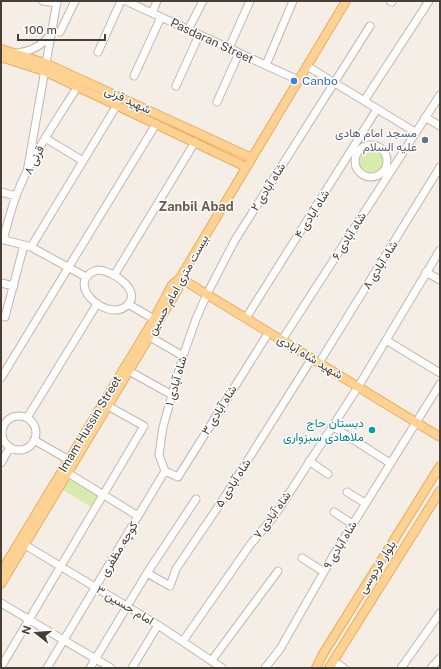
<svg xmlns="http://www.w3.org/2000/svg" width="441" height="669" viewBox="0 0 441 669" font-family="'Public Sans',Vazirmatn,sans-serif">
<rect width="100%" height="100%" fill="#f4eee6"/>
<path fill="#d7ebad" d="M356 161a14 14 0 1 1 28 0a14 14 0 1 1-28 0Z
M68,473L102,494L94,509L60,488Z"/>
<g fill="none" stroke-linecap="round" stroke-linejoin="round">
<defs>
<path id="minor" d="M43,1L57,3
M126,1L298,80
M390,1L392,2
M152,13L157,1
M188,30L203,1
M60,32L75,1
M229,48L250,1
M98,52L121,1
M15,53C30,52 42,46 51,34
M266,65L293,1
M307,66L415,132
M134,76L161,17
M176,86L199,35
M364,101L429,1
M217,102L239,53
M425,117L440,126
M45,138L83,161
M355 161a16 16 0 1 1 32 0a16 16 0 1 1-32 0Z
M27,172L57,1
M1,192L16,196
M1,239L31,247L86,277
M3,240C7,225 11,210 16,196C31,157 56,121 78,86
M31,247L117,105
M97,270C114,270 145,293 125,307C105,321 63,282 97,270Z
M426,272L440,280
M115,274L195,142
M1,283L14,286
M128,304L154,319
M5,317L24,245
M246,318L377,109
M150,337L183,356
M282,340L440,95
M386,340L440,373
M319,363L440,167
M129,371L172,395
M1,378L156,124
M2 433a17 17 0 1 1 34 0a17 17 0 1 1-34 0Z
M27,418L97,304
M332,426L390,463
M34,440L69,460
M309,461L328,474
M1,463L10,447
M165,471L159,455L163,427L183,356L196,319L207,294L235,240L370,26
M165,471L178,477L269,332
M68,473L138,516
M347,492L365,503
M334,512L352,524
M25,545L158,625L222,668
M302,558L324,572
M147,573L170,586L176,569L224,498L312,358
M1,603L111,668
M183,641L250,545L275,515L358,387L440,250
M212,660L278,571
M333,661L344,668
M1,667L144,426L108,406
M47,668L165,471
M90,668L147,573L196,499
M132,668L158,625
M265,668L280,649L333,556L440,384
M401,668L440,613
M431,668L440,658"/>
<path id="major" d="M1,49L45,63L252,158
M1,57L44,71L246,167
M180,278L440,437
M1,572L154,319L172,285L180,278L346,1
M1,584L178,289L180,278
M316,668L323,654L440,466
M329,668L440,491"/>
</defs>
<use href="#minor" stroke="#c3b7ab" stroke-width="9"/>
<use href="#major" stroke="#eaae5e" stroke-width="10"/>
<use href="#minor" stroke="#fff" stroke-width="7"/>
<use href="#major" stroke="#ffd294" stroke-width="8"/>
</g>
<circle fill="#3f7fe0" stroke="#fff" stroke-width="1.5" cx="294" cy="81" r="4"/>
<circle fill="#6b7280" stroke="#fff" stroke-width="1.5" cx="425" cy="140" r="4"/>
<circle fill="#0f9aa8" stroke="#fff" stroke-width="1.5" cx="372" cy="430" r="4"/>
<g text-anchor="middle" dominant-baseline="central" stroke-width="3" stroke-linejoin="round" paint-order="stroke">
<g font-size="12" fill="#473e35" stroke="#fff">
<text transform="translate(212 41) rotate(25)">Pasdaran Street</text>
<text transform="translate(128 100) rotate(25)">شهید قرنی</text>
<text transform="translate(34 160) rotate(-63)">قرنی ۸</text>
<text transform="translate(268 187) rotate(-58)">شاه آبادی ۲</text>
<text transform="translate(312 214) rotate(-58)">شاه آبادی ۴</text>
<text transform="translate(349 236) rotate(-58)">شاه آبادی ۶</text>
<text transform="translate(380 265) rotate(-58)">شاه آبادی ۸</text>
<text transform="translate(178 285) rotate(-61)">بیست متری امام حسین</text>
<text transform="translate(310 357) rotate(31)">شهید شاه آبادی</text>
<text transform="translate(176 381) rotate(-74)">شاه آبادی ۱</text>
<text transform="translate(219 410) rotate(-58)">شاه آبادی ۳</text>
<text transform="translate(90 424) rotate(-59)">Imam Hussin Street</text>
<text transform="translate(233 483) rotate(-57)">شاه آبادی ۵</text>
<text transform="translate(272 515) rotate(-54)">شاه آبادی ۷</text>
<text transform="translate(340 545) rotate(-59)">شاه آبادی ۹</text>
<text transform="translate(119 549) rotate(-59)">کوچه مظفری</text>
<text transform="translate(377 567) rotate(-58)">بلوار فردوسی</text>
<text transform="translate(125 605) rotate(31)">امام حسین ۳</text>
</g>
<g font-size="12" fill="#366cbe" stroke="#fff" text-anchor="start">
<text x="302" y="81">Canbo</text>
</g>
<g font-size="12" fill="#5b616d" stroke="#fff" text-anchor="end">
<text x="417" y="133">مسجد امام هادی<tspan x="417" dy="14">علیه السلام</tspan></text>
</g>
<g font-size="12" fill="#0d838f" stroke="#fff" text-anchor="end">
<text x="364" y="423">دبستان حاج<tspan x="364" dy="14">ملاهادی سبزواری</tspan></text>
</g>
<g font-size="13" font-weight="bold" fill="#6b5a4c" stroke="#fff">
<text x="196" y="206">Zanbil Abad</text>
</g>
</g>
<rect width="441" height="669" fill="none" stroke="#473e35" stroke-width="4"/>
<g transform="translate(36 633) rotate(287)" stroke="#ffffff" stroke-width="3" paint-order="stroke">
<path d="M0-3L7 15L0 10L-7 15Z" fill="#473e35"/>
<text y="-6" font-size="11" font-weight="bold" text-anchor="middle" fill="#473e35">N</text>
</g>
<path d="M18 34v6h87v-6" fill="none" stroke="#473e35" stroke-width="2"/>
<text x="24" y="34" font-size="12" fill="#473e35" stroke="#ffffff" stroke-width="3" paint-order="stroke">100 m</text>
</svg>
